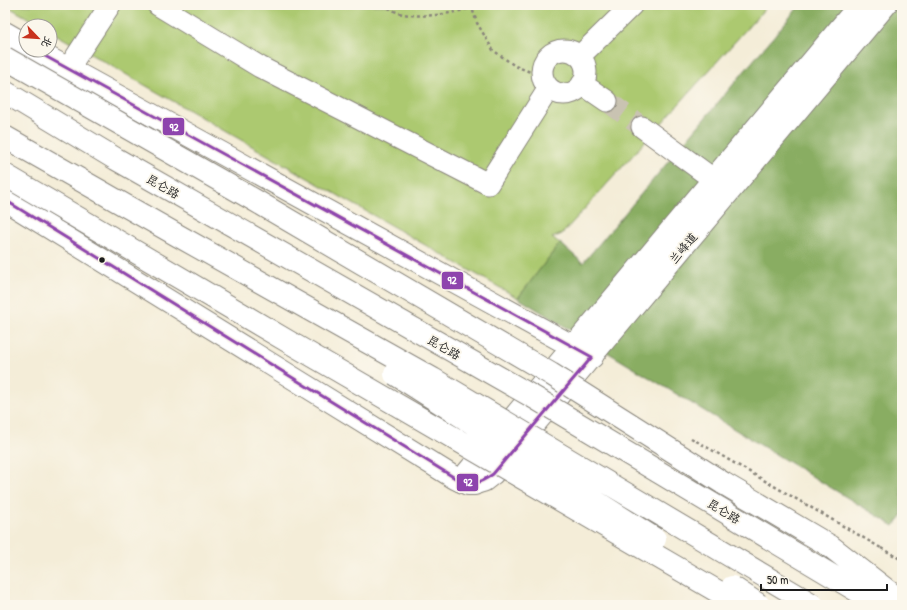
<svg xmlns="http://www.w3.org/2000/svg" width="907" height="610" viewBox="0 0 907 610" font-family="'Patrick Hand','LXGW WenKai TC',sans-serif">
<rect width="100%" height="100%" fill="#fbf7ec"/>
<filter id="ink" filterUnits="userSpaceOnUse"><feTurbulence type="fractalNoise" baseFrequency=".025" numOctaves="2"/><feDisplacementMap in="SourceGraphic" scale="8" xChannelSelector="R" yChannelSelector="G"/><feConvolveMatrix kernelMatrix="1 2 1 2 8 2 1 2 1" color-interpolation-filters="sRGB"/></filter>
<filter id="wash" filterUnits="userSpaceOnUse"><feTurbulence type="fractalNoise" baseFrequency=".012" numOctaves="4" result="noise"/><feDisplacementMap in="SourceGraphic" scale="16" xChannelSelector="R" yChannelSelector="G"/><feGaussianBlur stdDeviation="0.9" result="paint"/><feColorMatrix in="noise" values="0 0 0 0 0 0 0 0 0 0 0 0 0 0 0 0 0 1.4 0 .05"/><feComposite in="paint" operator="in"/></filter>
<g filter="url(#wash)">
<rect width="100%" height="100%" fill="#f4edd8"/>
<path fill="#acc970" stroke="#647246" d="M5,5H768L562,234L552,238L560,243L518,298L50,31V26H42Z"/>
<path fill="#89ad62" stroke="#52643f" d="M800,5H902V516L894,526L518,298L560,243L583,263Z"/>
</g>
<g filter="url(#ink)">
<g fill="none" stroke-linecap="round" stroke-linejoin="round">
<path stroke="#c9c3b2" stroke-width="21" stroke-dasharray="21 10" stroke-linecap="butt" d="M607,101L642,127"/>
<defs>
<path id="minor" d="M158,5L260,67L488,184L549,88
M542 72a22 22 0 1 1 44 0a22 22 0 1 1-44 0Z
M580,56L632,5
M68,69L110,5
M582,84L607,101
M642,127L724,187
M460,481L859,5
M474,484L484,481L493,474L886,5"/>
<path id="major" d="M5,33L26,45
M34,50L592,357
M5,200L455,478L468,484H474"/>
<path id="highway" d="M723,483L830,546"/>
</defs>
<use href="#minor" stroke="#88847a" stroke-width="23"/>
<use href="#major" stroke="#88847a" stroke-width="24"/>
<use href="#highway" stroke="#88847a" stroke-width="24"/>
<path stroke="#88847a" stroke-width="2.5" stroke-dasharray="3 3" stroke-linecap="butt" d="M383,5C389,8 397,13 403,14C426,18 449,14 472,8
M471,5L477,23L493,50L515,66L538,75
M881,548L902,560"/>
<use href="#minor" stroke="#fff" stroke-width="21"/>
<use href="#major" stroke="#fff" stroke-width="22"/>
<use href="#highway" stroke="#fff" stroke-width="22"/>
<defs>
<path id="highway-bridge" d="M5,58L256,201L551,374L723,483
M5,92L116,159L535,398L881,605
M5,137L177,235L433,379L813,605
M5,175L289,342L741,605
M395,374L655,539
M830,546L902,602
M732,587L759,605"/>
</defs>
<use href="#highway-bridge" stroke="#88847a" stroke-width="24" stroke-linecap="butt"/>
<path stroke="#88847a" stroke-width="2.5" stroke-dasharray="3 3" stroke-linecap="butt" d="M691,438L881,548"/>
<use href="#highway-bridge" stroke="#fff" stroke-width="22"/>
<defs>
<path id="bus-1" d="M34,50L592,357
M5,200L455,478C472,485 478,485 493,474L592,357"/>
</defs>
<use href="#bus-1" stroke="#fbf7ec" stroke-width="6"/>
<use href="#bus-1" stroke="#8e44ad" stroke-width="3"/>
</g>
</g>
<circle fill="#1c1c1c" stroke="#fbf7ec" stroke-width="1.5" cx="102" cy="260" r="3.5"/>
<g text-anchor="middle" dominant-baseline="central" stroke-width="4" stroke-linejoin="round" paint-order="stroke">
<g font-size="12" fill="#1c1c1c" stroke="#fbf7ec">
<text transform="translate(163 186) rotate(30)">昆仑路</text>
<text transform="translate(683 248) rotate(-50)">兰峰道</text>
<text transform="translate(444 347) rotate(30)">昆仑路</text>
<text transform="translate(724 511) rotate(31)">昆仑路</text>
</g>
</g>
<g stroke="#fbf7ec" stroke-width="1.5">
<rect x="162" y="117" width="23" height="19" rx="4" fill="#8e44ad"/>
<rect x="441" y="271" width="23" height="19" rx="4" fill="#8e44ad"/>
<rect x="456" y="473" width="23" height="19" rx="4" fill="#8e44ad"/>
</g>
<g font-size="11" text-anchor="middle" font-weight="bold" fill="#fff">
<text x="174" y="131">92</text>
<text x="452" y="284">92</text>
<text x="468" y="486">92</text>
</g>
<rect width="907" height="610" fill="none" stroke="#fbf7ec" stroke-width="20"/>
<g transform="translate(38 38) rotate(115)"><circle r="19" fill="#fbf7ec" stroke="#a29f99"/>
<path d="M0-3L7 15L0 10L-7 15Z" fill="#c8321e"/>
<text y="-6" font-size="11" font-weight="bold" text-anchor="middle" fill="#1c1c1c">北</text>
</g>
<path d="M761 584v6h126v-6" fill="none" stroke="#1c1c1c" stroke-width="2"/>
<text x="767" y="584" font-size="12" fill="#1c1c1c" stroke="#fbf7ec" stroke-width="3" paint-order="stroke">50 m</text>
</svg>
